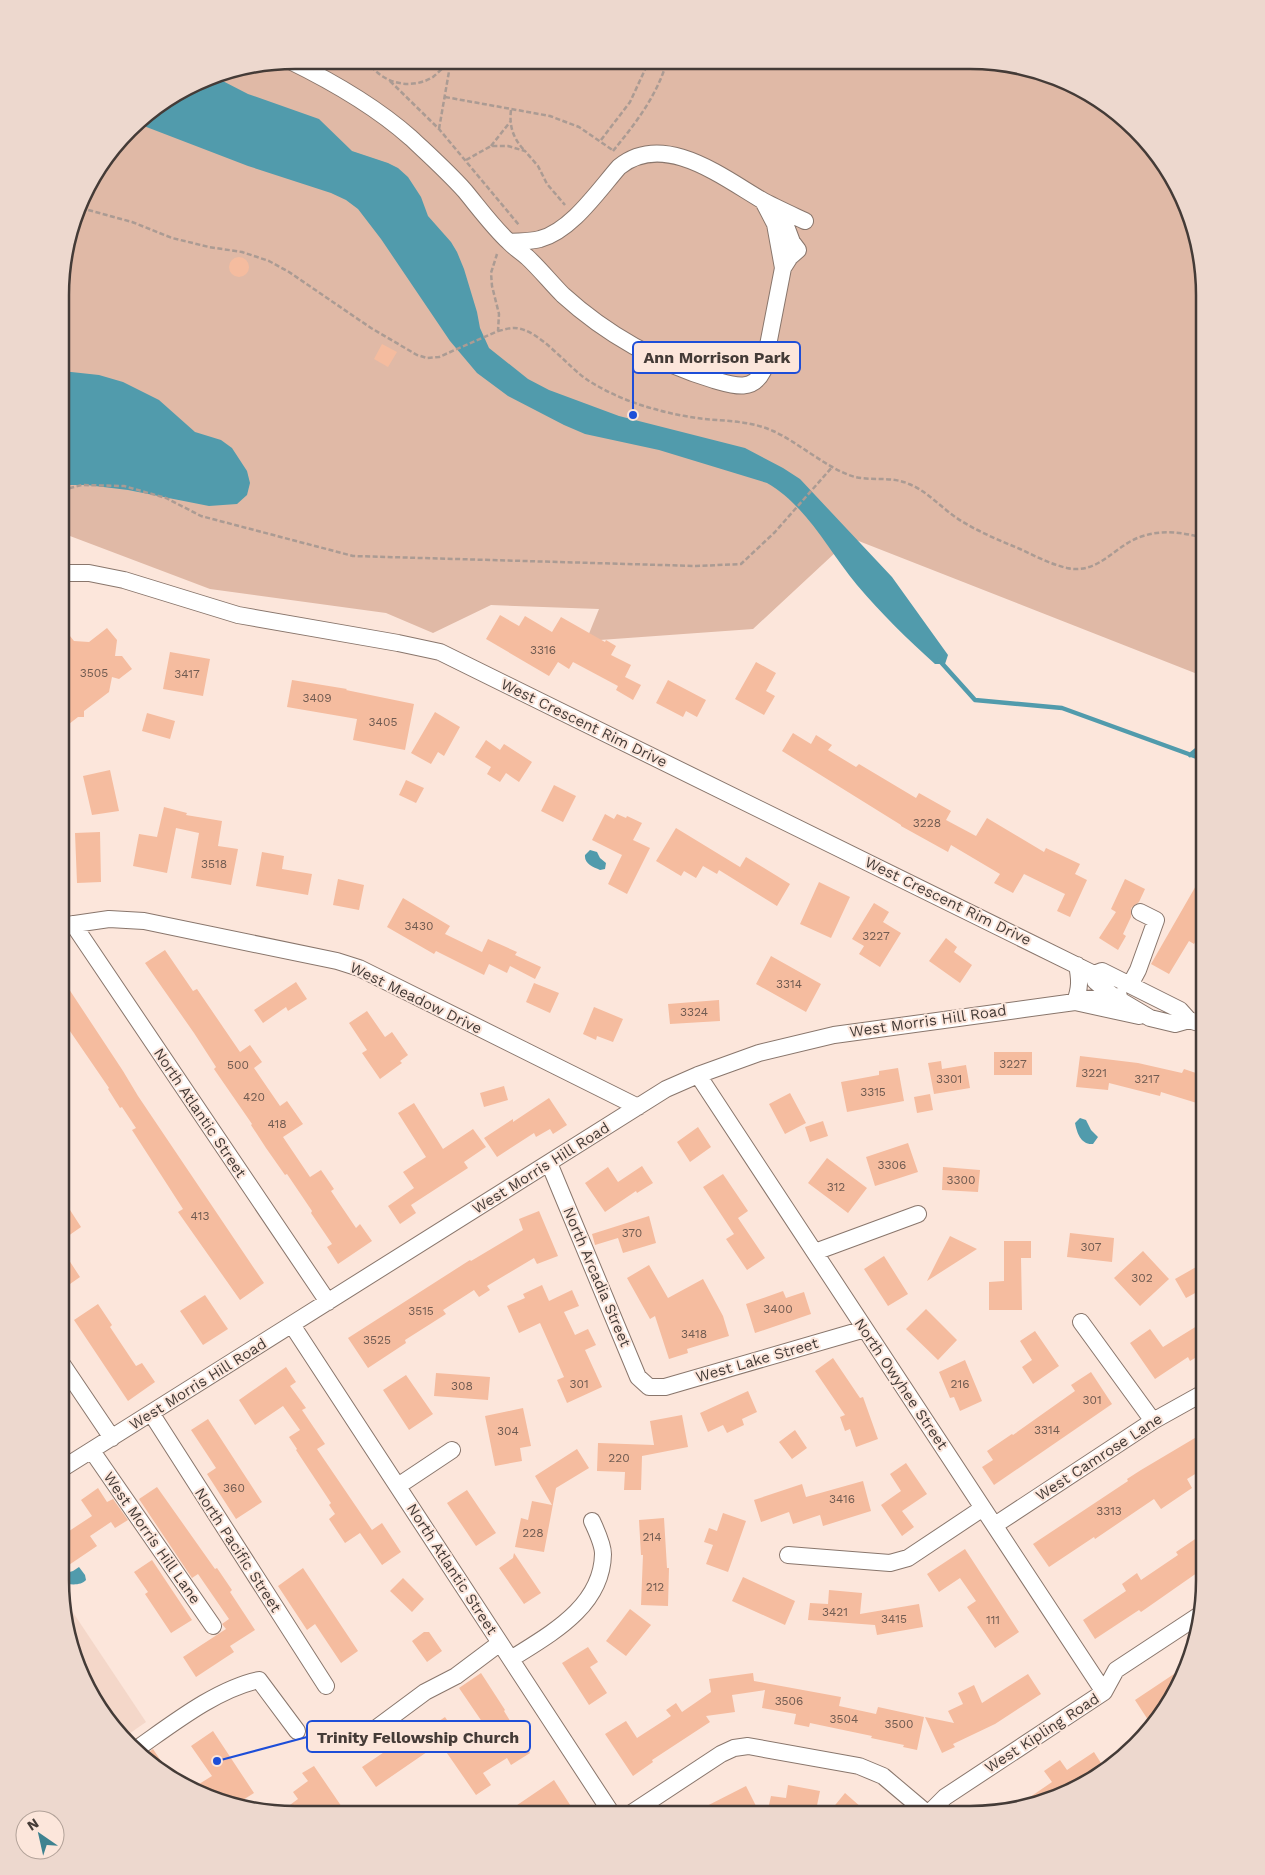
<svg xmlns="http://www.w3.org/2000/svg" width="1265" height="1875" viewBox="0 0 1265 1875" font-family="'Work Sans',sans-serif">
<rect width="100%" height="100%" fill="#fce6db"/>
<path fill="#f4d7c9" d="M64,1599L146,1722L123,1738L109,1724L78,1671Z"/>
<path fill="#e0b9a6" d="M294,60L1002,62L1060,78L1113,108L1156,151L1187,204L1205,294V677L851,538L753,629L586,641L599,609L491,605L433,633L386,613L210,589L70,536L62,540V263L91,177L140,118L219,73Z"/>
<path fill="#519bac" d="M213,76L248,94L319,119L352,151L388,163L398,168L408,177L421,197L428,216L451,242L457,252L464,269L477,312L480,328L489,348L528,379L549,390L619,416L745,448L783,468L800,479L892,577L948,655L945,664H935C907,639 881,613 857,585C828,550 807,506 767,483L659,450L585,434L564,425L508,396L477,373L450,341L381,239L358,209L346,200L331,193L248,166L136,123L140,118Z
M62,371L99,375L123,382L159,400L195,432L221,440L232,448L247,471L250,483L247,495L237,504L209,506L128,490L87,485H62Z
M590,850L597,852L600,858L606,863L605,869L600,870C593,867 584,864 585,855Z
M1080,1118L1086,1120L1091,1130L1098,1137L1093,1144C1081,1145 1077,1133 1075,1123Z
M79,1567L85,1575L86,1580C81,1586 68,1585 62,1582L63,1574L73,1571Z"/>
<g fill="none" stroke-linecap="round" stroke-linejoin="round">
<path stroke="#519bac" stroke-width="4.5" d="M939,660L975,700L1062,708L1205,760
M1190,755L1205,743"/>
</g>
<path fill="#f5bc9f" d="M229 267a10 10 0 1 1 20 0a10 10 0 1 1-20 0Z
M382,344L397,352L388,367L374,359Z
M500,615L519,626L525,616L552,632L561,617L605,642L606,640L616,646L611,655L631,665L625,677L641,685L633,700L616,690L618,686L573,662L569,669L558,662L549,676L486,639Z
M61,625L74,641L89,642L107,628L117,640L115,656H122L132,669L119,679L112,677L109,692L84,711V717H78L69,724L61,714Z
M170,652L210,659L203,696L163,689Z
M756,662L776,673L766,691L775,696L764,715L735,699Z
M292,680L347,689L346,690L414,704L405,750L353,740L357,719L287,707Z
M668,680L706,700L697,717L686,711L683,717L656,703Z
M435,712L460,727L444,756L438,752L431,764L411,753Z
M147,713L175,721L170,739L142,731Z
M793,733L811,744L816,735L832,745L828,750L856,767L859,764L916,798L919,793L951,811L946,820L976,836L987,818L1044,852L1046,848L1080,864L1075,874L1087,880L1070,917L1057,911L1065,894L1024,874L1013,893L994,883L1000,874L951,845L948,852L901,826V825L782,751Z
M486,740L500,750L504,744L532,762L519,782L506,773L500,782L487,774L491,767L475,757Z
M110,770L119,811L92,815L83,776Z
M406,780L424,788L416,803L399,795Z
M554,785L576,796L563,822L541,811Z
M164,807L187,813L186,815L222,821L218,846L238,849L231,885L191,878L199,833L176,828L167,873L133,866L139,834L157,837Z
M605,814L614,819L617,814L626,818L627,816L642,823L633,840L650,848L627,894L608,884L622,855L592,840Z
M676,828L740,867L746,857L790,884L777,906L719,870L717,874L703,866L696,878L684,871L681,876L656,861Z
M100,832L101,882L77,883L75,833Z
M262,852L284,856L282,869L312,874L308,895L256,886Z
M1205,870V925L1194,944L1189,941L1169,974L1151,964Z
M338,879L364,885L359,910L333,905Z
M1125,879L1145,889L1139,902L1131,908V917L1123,934L1126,936L1118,950L1099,938L1116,912L1111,909Z
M819,882L850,897L831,938L800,924Z
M403,898L450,926L445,934L482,952L488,939L517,952L515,955L541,967L535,979L510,966L507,973L489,964L484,975L436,951L434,954L387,927Z
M874,903L889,912L883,922L901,933L880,967L859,954L864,946L852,939Z
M946,938L957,947L954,952L972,965L960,983L929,961Z
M165,950L193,991L197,989L240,1052L250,1045L262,1062L254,1068L280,1106L287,1101L303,1124L283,1137L310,1177L321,1170L334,1189L331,1191L356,1228L360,1224L372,1241L338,1264L327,1247L332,1244L311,1213L312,1211L287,1174L285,1175L266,1148L251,1125L252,1124L214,1069L216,1067L194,1033L145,963Z
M771,956L821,984L806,1012L756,984Z
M61,977L123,1071L138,1096L264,1283L240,1300L178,1212L183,1209L132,1130L136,1128L122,1107L120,1108L108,1089L109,1088L61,1018Z
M296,982L307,999L288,1011L286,1007L263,1023L254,1010Z
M534,983L559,993L550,1013L526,1002Z
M719,1000L720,1021L670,1024L668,1004Z
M594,1007L623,1019L613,1042L597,1036L596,1040L583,1034Z
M367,1011L385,1037L392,1032L408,1055L400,1061L402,1063L380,1079L362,1053L367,1050L349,1023Z
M994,1052H1032V1075H994Z
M1080,1056L1138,1063L1182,1073L1184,1069L1205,1076V1088L1200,1104L1161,1092L1160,1096L1109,1083L1108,1090L1076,1087Z
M941,1061L942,1069L966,1065L970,1088L934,1094L928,1063Z
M898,1068L904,1101L847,1112L841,1082L879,1075V1071Z
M504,1086L508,1100L484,1107L480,1093Z
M790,1093L806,1123L785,1134L769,1104Z
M930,1094L933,1110L917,1113L914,1097Z
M549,1098L567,1125L553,1134L550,1129L536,1137L534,1133L497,1157L484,1138L513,1119V1122Z
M414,1103L443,1149L473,1129L486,1147L464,1162L468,1168L411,1205L416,1213L400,1224L388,1206L414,1188L403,1172L426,1157L398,1113Z
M823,1121L828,1136L810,1142L805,1127Z
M698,1127L711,1147L690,1162L677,1142Z
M908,1143L918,1172L875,1186L866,1157Z
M827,1158L867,1188L848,1213L808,1183Z
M642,1166L653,1183L637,1193L636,1191L605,1212L585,1183L608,1167L618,1182Z
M943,1167L980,1170L978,1192L942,1190Z
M723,1174L748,1211L738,1218L765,1258L747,1270L726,1239L734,1234L703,1187Z
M61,1196L81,1227L61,1241Z
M539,1211L558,1256L537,1264L534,1258L487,1286L490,1290L479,1297L474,1290L443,1310L446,1314L405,1340L406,1343L368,1368L348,1338L470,1260L471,1261L523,1230L519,1219Z
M649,1216L656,1243L623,1253L618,1238L595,1245L592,1234Z
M1070,1233L1114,1238L1112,1262L1067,1257Z
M950,1236L977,1249L927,1281L939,1257Z
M1004,1241H1031V1258H1021L1022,1310H989V1282L1004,1281Z
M61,1248L80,1277L60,1291Z
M1143,1251L1169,1279L1140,1306L1114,1278Z
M884,1256L908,1294L888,1306L864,1269Z
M1205,1262V1305L1197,1292L1186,1298L1175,1279Z
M649,1265L668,1298L703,1279L723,1316L729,1336L687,1349L688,1353L669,1359L655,1316L650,1319L627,1278Z
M542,1285L549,1301L572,1290L579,1306L564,1312L575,1335L588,1329L596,1345L585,1350L602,1387L567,1403L557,1380L564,1377L540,1323L519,1333L507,1306L525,1298L523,1294Z
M783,1291L786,1298L804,1292L811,1314L755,1333L746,1304Z
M205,1295L228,1329L203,1345L180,1311Z
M98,1304L112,1325L110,1327L136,1366L142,1363L155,1382L128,1401L74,1320Z
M926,1309L957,1340L938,1360L906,1329Z
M1205,1321V1352L1190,1361L1188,1357L1155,1379L1130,1343L1150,1329L1163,1347Z
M1035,1331L1059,1366L1033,1384L1022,1367L1032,1360L1020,1341Z
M833,1358L860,1398L863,1397L878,1439L856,1447L850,1429L845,1431L840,1417L845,1415L815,1371Z
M965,1360L982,1401L960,1411L954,1397L950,1398L939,1372Z
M286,1367L296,1382L290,1386L306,1408L302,1410L325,1444L317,1449L372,1530L382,1523L401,1552L382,1565L360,1533L345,1543L329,1519L335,1514L329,1505L331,1503L296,1450L297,1449L289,1437L300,1430L283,1406L255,1425L239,1400Z
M1091,1372L1112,1404L994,1485L982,1467L993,1460L987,1451L1012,1434L1013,1435L1075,1391L1071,1385Z
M436,1373L490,1377L488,1400L434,1396Z
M406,1375L433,1414L409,1430L383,1390Z
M748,1391L757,1412L742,1419L744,1425L727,1433L723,1425L708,1432L700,1413Z
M523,1408L531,1446L520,1448L522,1461L495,1466L485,1416Z
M682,1415L688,1447L642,1456L641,1490H624L625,1472L597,1471L598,1443L654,1445L650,1421Z
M208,1419L262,1502L236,1519L207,1474L216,1468L191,1430Z
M795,1430L807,1448L792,1459L779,1442Z
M1205,1432V1468L1187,1479L1192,1488L1161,1509L1154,1499L1095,1539L1094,1537L1049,1567L1033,1544L1128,1481L1127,1479L1141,1470Z
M577,1449L589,1468L556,1488L544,1552L515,1547L521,1518L528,1520L532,1501L552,1505L535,1476Z
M906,1463L927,1494L902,1511L914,1527L902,1536L881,1505L901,1491L890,1474Z
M863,1481L871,1511L823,1526L820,1515L793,1524L789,1512L761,1522L754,1500L802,1484L806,1497Z
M157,1487L215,1569L217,1568L232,1590L230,1592L255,1630L230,1646L234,1652L196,1677L183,1657L226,1629L222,1624L229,1619L198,1574L192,1578L139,1499Z
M98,1488L107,1502L113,1499L128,1520L115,1528L111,1522L90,1536L97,1546L60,1571V1537L92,1516L81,1500Z
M467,1490L496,1533L476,1546L447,1503Z
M723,1513L746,1521L728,1572L706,1564L713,1545L704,1542L709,1528L717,1531Z
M664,1518L667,1568H669L668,1606L641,1605L643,1555H641L639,1520Z
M1204,1533V1568L1141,1612L1139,1610L1095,1639L1083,1620L1126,1591L1122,1584L1137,1573L1141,1580L1178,1555L1176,1552Z
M965,1549L1019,1632L995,1648L967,1607L976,1601L960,1578L939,1592L927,1574Z
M514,1553L541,1593L524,1604L499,1568L513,1558Z
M152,1560L192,1620L171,1633L145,1594L148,1592L134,1572Z
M303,1568L358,1651L341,1663L315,1624L307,1630L278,1586Z
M743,1577L795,1601L785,1625L732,1601Z
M403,1578L424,1599L412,1612L390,1591Z
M829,1590L862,1593L860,1614L919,1604L923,1627L877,1635L875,1625L808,1620L810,1603L828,1604Z
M630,1609L651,1625L626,1656L606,1641Z
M424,1632H429L442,1651L427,1662L412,1641Z
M588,1647L598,1662L590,1667L607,1693L589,1705L562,1663Z
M1189,1664L1165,1711L1152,1726L1135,1700Z
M481,1673L505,1710L504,1711L530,1753L511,1765L507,1758L483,1773L491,1785L476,1795L440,1743L376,1787L362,1767L408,1736L411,1740L445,1717L463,1744L487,1729L459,1688Z
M753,1673L754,1681L841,1697L839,1706L876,1714L878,1707L924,1717L917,1750L903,1747L904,1745L871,1738L872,1736L810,1723L809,1727L794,1724L796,1714L762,1708L765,1690L732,1695L735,1712L706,1716L710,1722L652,1760L653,1762L633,1776L605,1734L626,1721L637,1738L671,1716L666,1710L676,1703L682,1712L711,1692L709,1679Z
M1028,1674L1041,1694L995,1724L953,1744L955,1747L942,1753L925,1717L954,1723L948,1711L963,1704L958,1693L974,1685L982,1703Z
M213,1731L254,1793L235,1805L205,1797L191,1789L212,1776L191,1746Z
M153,1749L173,1779L152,1767L142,1757Z
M1094,1752L1106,1771L1061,1797L1017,1806L1052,1782L1044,1771L1060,1760L1067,1770Z
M314,1766L346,1813H279L298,1799L293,1792L308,1781L302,1773Z
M554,1780L576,1814H504Z
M788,1785L820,1791L815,1815L767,1814L771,1796L786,1798Z
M746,1786L757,1808L744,1814H691Z
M845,1793L870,1815H827Z"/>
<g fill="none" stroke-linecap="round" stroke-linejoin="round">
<defs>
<path id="minor" d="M290,61C333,82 375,106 411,138C429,155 448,172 465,191C479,208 493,227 509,242C515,248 521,252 527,257C540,269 551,283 563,295C606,334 658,363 714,380C732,385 752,393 763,371L783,268L775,224L763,201
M780,210L792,242L798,250L790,257L783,268
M509,242C518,241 530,242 540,239C571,231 598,191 619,167C663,131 721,176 760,199C774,207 790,214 805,221
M62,573H89L124,580L238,615L398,643L440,652L1094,974
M73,924L328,1302
M61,926L109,919L144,921L337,961L359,968L638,1107
M1130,985L1138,970L1156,920L1140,912
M1119,996L1086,999L1075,1002L1139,1016
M1189,1020L1180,1010L1102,971L1094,974L1095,981L1113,996L1150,1018L1175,1024L1189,1020L1205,1025
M698,1075L1104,1692
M549,1163L638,1377L649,1387H665L865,1329
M815,1252L918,1214
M1081,1322L1153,1421
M292,1325L612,1814
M60,1361L112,1438
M151,1413L326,1686
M92,1451L213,1626
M60,1470L666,1089L698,1075L759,1053L834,1035L1075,1002C1080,988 1080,980 1077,965
M398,1486L452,1450
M995,1525L1153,1421L1205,1392
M788,1555L890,1563L908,1558L983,1508
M511,1659C550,1634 602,1607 603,1554C603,1544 596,1530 592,1521
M359,1741L425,1692L456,1676L500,1643
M135,1750C171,1725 216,1689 259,1680L297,1731
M630,1814L721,1754L734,1748L748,1746L859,1766L883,1776L928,1814
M927,1815L945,1797L1104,1692L1116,1670L1201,1614"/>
</defs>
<use href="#minor" stroke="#89766c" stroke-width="18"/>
<path stroke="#ab9b93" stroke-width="2.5" stroke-dasharray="5 2.5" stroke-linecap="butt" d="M367,60C380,83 410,91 433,77C439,72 445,66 450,60
M649,62L665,68
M390,81L439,129L519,225
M445,97L550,116L579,127L614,151
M511,110C509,126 513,138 524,150
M439,129L451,60
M601,140L630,102L649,61
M491,146L510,122
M613,151C635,124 657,96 667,61
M466,160L491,146H508L525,151L538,166L547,184L565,205
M81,208L132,222L172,238L209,247L242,252L269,261L289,272L371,328L417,355L427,358L439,357L498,331L499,314L492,286L491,273L497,254
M498,331C503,330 509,328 514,328C539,328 568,368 589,381C610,394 634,404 658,410C672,414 689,417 704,419C727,421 751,421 773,431C798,442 829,470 855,477C873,481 891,476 909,484C929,492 944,511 963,522C981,533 1001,541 1020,549C1035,556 1050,564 1067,568C1100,575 1115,544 1143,536C1166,529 1183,533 1205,538
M62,490L82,485L124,486L166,498L201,516L353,556L696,566L741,564L775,532L833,466"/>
<use href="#minor" stroke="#fff" stroke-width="16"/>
</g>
<g text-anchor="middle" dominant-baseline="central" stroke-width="4" stroke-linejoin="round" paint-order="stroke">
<g font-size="12" fill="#705b51">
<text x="543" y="650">3316</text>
<text x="94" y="673">3505</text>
<text x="187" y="674">3417</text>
<text x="317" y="698">3409</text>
<text x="383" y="722">3405</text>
<text x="927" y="823">3228</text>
<text x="214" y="864">3518</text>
<text x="419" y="926">3430</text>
<text x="876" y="936">3227</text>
<text x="789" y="984">3314</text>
<text x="694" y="1012">3324</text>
<text x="1013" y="1064">3227</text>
<text x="238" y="1065">500</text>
<text x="1094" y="1073">3221</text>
<text x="949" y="1079">3301</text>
<text x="1147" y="1079">3217</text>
<text x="873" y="1092">3315</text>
<text x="254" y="1097">420</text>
<text x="277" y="1124">418</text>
<text x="892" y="1165">3306</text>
<text x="961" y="1180">3300</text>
<text x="836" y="1187">312</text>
<text x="200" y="1216">413</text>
<text x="632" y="1233">370</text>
<text x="1091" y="1247">307</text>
<text x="1142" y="1278">302</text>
<text x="778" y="1309">3400</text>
<text x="421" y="1311">3515</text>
<text x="694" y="1334">3418</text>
<text x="377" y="1340">3525</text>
<text x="579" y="1384">301</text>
<text x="960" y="1384">216</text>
<text x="462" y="1386">308</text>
<text x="1092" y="1400">301</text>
<text x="1047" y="1430">3314</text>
<text x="508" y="1431">304</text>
<text x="619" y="1458">220</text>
<text x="234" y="1488">360</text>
<text x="842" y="1499">3416</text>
<text x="1109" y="1511">3313</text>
<text x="533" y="1533">228</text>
<text x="652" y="1537">214</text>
<text x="655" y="1587">212</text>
<text x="835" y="1612">3421</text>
<text x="894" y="1619">3415</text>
<text x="993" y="1620">111</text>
<text x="789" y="1701">3506</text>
<text x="844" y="1719">3504</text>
<text x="899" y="1724">3500</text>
</g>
<g font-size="15" fill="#443b37" stroke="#fce6db">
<text transform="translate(584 723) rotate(26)">West Crescent Rim Drive</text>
<text transform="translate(948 901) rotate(26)">West Crescent Rim Drive</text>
<text transform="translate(416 998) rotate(26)">West Meadow Drive</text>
<text transform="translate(928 1021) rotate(-8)">West Morris Hill Road</text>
<text transform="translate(200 1113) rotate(56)">North Atlantic Street</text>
<text transform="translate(541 1168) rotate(-32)">West Morris Hill Road</text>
<text transform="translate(597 1277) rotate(67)">North Arcadia Street</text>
<text transform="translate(757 1360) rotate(-16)">West Lake Street</text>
<text transform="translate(198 1384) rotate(-32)">West Morris Hill Road</text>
<text transform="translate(901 1384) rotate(56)">North Owyhee Street</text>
<text transform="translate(1099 1457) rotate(-33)">West Camrose Lane</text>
<text transform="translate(152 1538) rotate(55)">West Morris Hill Lane</text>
<text transform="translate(238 1550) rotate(57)">North Pacific Street</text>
<text transform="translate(452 1569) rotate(57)">North Atlantic Street</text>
<text transform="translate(1042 1733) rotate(-33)">West Kipling Road</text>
</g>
</g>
<path d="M0 0H1265V1875H0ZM295 69H970A226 226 0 0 1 1196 295V1580A226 226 0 0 1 970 1806H295A226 226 0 0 1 69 1580V295A226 226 0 0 1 295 69Z" fill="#edd8ce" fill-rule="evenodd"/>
<path fill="none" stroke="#443b37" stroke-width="2.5" d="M295 69H970A226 226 0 0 1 1196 295V1580A226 226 0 0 1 970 1806H295A226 226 0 0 1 69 1580V295A226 226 0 0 1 295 69Z"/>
<path fill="none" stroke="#1d4ed8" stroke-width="2" d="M633 415L633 358M217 1761L307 1737"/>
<g fill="#1d4ed8" stroke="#fce6db" stroke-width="2">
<circle cx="633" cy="415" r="5"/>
<circle cx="217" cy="1761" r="5"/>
</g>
<g fill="#fce6db" stroke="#1d4ed8" stroke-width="2">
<rect x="633" y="342" width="167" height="31" rx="5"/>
<rect x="307" y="1721" width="223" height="31" rx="5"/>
</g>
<g font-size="16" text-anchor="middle" font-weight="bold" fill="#443b37">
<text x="717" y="363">Ann Morrison Park</text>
<text x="418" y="1743">Trinity Fellowship Church</text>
</g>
<g transform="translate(40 1835) rotate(326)"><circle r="24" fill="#fce6db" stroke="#b2a299"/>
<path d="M0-4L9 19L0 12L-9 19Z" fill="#3e8290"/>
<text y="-8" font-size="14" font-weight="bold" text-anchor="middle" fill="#443b37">N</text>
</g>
</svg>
